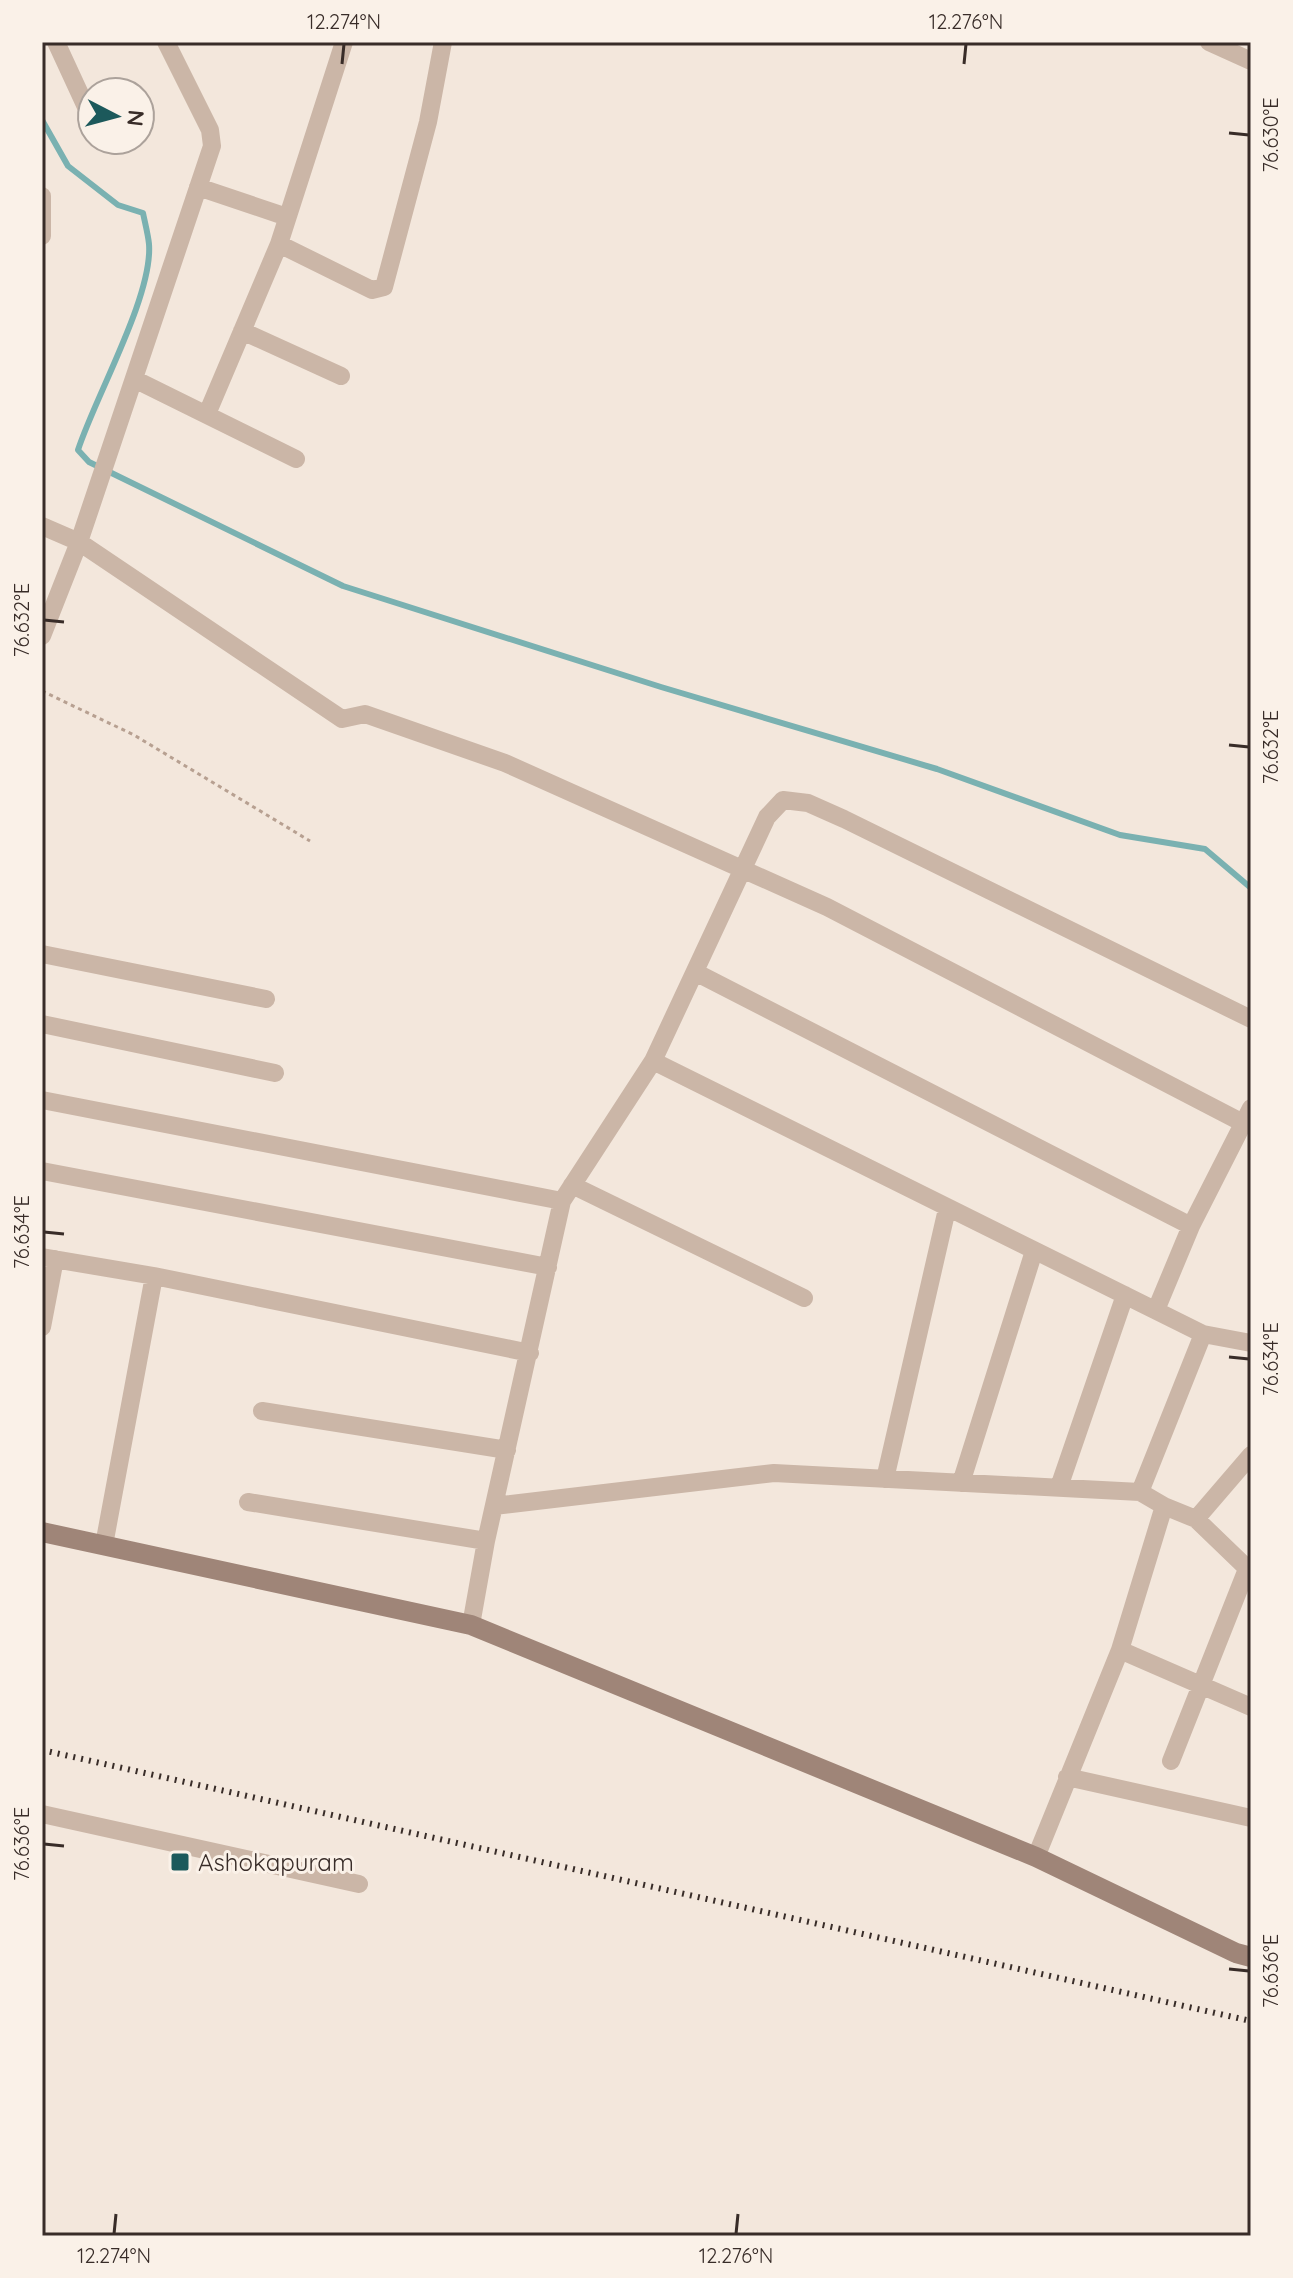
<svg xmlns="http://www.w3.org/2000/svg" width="1293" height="2278" viewBox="0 0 1293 2278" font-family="Quicksand,sans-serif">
<rect width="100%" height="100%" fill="#f3e7dc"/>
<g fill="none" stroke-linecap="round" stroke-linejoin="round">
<path stroke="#7ab1b1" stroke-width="6" d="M42,120L68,166L118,205L143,213C145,223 148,234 149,244C153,296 95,397 78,450L89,462L343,586L661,687L937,769L1120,835L1205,849L1251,888"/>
<path stroke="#b7a091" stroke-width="3" stroke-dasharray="4 4" stroke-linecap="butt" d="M42,691L134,735L310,841"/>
<path stroke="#cbb6a7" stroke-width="18" d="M56,42L92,120
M1209,42L1251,61
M198,187L287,217
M42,196V236
M279,244L372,290L384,287L428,122L443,42
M242,331L341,376
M134,379L296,459
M207,414L279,244L344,42
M42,526L79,542L342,719L365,714L505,763L827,907L1243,1123
M42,636L79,542L212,146L210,130L166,42
M42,954L266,999
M695,972L1191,1226
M42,1024L275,1073
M653,1061L1203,1334L1140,1492
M42,1100L562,1201
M42,1171L548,1267
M572,1185L804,1298
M42,1257L154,1276L530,1353
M1156,1310L1191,1226L1251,1108
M42,1327L55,1259
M1203,1334L1251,1343
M262,1411L507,1450
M885,1479L947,1209
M961,1483L1034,1251
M1059,1487L1125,1295
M248,1502L486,1541
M494,1506L774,1473L1140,1492L1164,1506L1196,1519L1251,1572
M1196,1519L1251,1455
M104,1545L154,1276
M471,1625L486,1541L562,1201L653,1061L767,817L783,800L808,803L844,819L1251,1019
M1120,1650L1251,1707
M1171,1761L1247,1569
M1067,1777L1251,1818
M42,1814L359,1884
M1036,1857L1120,1650L1164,1506"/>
<path stroke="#9f8578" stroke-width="20" d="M42,1532L471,1625L1036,1857L1236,1953L1251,1957"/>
<path stroke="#382c28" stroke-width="6" stroke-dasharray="2 6" stroke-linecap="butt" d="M42,1750L1251,2021"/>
</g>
<path fill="none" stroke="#382c28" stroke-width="3" d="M342,64L344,44M964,64L966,44M1229,133L1249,135M44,620L64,622M1229,745L1249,747M44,1232L64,1234M1229,1357L1249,1359M44,1844L64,1846M1229,1969L1249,1971M114,2234L116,2214M736,2234L738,2214"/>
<rect fill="#1c595b" stroke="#faf1e8" stroke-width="3" x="170" y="1852" width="20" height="20" rx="4"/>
<g text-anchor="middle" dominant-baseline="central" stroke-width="6" stroke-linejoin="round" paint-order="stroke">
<g font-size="24" fill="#382c28" stroke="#faf1e8" text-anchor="start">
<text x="198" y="1862">Ashokapuram</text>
</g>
</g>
<rect width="1293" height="2278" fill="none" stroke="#faf1e8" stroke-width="88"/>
<g transform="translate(116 116) rotate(96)"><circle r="38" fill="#faf1e8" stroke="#aca29b" stroke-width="2"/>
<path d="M0-6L14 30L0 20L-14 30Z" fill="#1c595b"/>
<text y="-12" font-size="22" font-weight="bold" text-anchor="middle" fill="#382c28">N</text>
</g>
<rect x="44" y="44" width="1205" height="2190" fill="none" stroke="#382c28" stroke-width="3"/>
<g font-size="20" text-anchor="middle" fill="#382c28">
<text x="344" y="29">12.274°N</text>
<text x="966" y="29">12.276°N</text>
<text transform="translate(1271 135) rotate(-90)" y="7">76.630°E</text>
<text transform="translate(22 620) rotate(-90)" y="7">76.632°E</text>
<text transform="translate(1271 747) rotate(-90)" y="7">76.632°E</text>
<text transform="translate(22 1232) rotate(-90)" y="7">76.634°E</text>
<text transform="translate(1271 1359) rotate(-90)" y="7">76.634°E</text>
<text transform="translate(22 1844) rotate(-90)" y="7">76.636°E</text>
<text transform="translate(1271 1971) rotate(-90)" y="7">76.636°E</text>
<text x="114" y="2263">12.274°N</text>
<text x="736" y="2263">12.276°N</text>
</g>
</svg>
